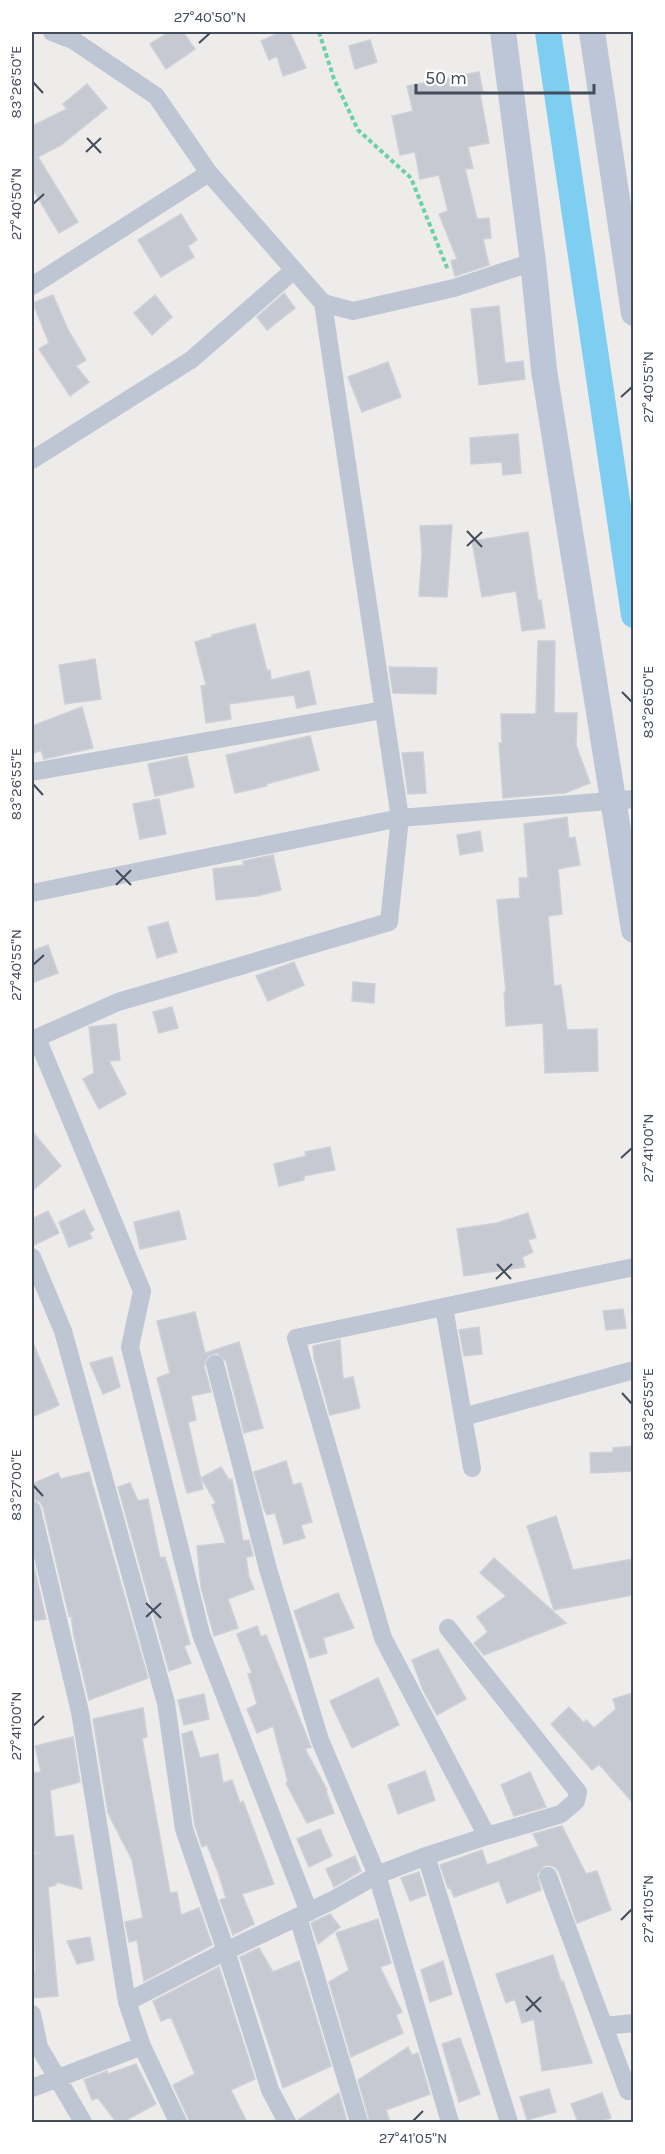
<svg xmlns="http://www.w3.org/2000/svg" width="665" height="2154" viewBox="0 0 665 2154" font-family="Karla,sans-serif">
<rect width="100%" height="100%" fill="#eeebeb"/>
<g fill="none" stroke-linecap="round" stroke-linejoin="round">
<path stroke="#7ecef1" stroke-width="26" d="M548,32L634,615"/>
</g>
<path fill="#c6c9d2" stroke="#ced0d8" stroke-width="1.5" d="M169,32H183L195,49L166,69L150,44Z
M282,32H290L306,68L283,76L277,56L269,60L261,41Z
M370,40L377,62L355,69L349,46Z
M479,72L483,92L480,93L489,143L468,147L473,168L465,169L477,219L489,218L491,238L483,239L489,265L455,276L451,261L457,259L439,214L448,211L439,175L420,179L415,152L400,155L392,116L413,111L407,86Z
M87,84L107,108L61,145L38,157L78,222L59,233L32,188V126L67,109L63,104Z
M181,214L197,240L188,246L194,257L161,277L138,240Z
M284,293L295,308L267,330L257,317Z
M53,295L68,330L86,360L76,366L89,382L70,396L39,349L49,343L33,303Z
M155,295L172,317L152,335L134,313Z
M499,306L505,363L523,361L525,379L479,385L471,309Z
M388,362L401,397L362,412L348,377Z
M518,434L521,473L503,475L502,462L471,464L470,438Z
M452,525L447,597L419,596L422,553L420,526Z
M528,532L538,601L541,600L545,628L522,631L516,591L482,597L472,541Z
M255,624L267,671L270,670L271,680L309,671L316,704L297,708L294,695L229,704L231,719L206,723L201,686L206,685L195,642L212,637V635Z
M538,641H555L554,713H577L576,745L590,783L565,793L503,798L499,743H502L501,714H536Z
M95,659L101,699L65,704L59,665Z
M389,667L437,668L436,694L393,693Z
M82,707L93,748L44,759L41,750L32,754V726Z
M310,736L319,770L266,784L267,786L235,793L226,755Z
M423,752L426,793L408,794L402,753Z
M187,756L194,787L155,796L148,764Z
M159,799L166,834L140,839L133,804Z
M567,817L569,838L575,837L580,865L558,869L562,914L548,916L554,986L561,985L567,1030L597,1029L598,1071L545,1073L543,1023L506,1026L504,992H506L497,900L520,898L519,878H528L524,824Z
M480,831L483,851L460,855L457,835Z
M273,855L281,890L257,896L216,900L213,869L244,865L243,861Z
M168,922L177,952L157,958L148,927Z
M48,945L58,973L32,983V951Z
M294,962L304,985L268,1001L256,976Z
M353,982L375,984L374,1003L352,1001Z
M172,1007L178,1028L159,1033L153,1012Z
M116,1024L120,1060L109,1061L126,1094L99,1109L83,1079L94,1073L89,1027Z
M32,1131L61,1166L32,1191Z
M330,1147L335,1170L304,1176V1180L279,1186L274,1164L306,1156L305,1152Z
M84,1210L94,1230L89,1233L92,1238L69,1247L59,1222Z
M48,1211L59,1233L32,1246V1219Z
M179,1211L186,1239L140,1249L134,1222Z
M528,1213L536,1238L528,1240L533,1252L522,1257L525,1267L464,1276L457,1229L497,1223Z
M623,1309L626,1328L606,1330L603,1311Z
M195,1312L205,1353L239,1342L263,1428L244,1433L226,1361L217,1353L208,1356L204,1366L211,1392L191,1396L196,1420L188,1422L203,1489L187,1493L157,1378L170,1373L157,1321Z
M479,1327L482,1354L464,1356L459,1330Z
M32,1340L59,1405L32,1417Z
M340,1340L343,1379L353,1377L360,1408L330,1415L314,1358L313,1346Z
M112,1357L120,1387L103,1394L90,1363Z
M633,1446V1471L591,1473L590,1453L613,1452V1448Z
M286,1461L293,1485L301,1483L312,1522L301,1525L305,1538L284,1544L275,1513L267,1515L264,1509L254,1472Z
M221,1467L229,1480L232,1479L243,1541L249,1540L253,1556L246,1557L249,1577L254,1589L228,1599L238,1628L214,1636L201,1587L197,1546L226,1543L212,1505L216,1503L201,1478Z
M89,1472L148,1678L89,1700L74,1636L71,1615L69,1616L43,1507L40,1502L32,1499V1484L58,1473L61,1479Z
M130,1483L138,1501L148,1499L160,1558L165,1557L190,1644L184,1646L191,1663L169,1671L118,1487Z
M556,1516L573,1570L633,1559V1595L554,1610L527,1526Z
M32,1557L46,1619L32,1621Z
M494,1558L566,1623L484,1655L474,1643L488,1632L477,1617L506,1596L480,1573Z
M338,1593L354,1628L323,1638L327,1653L310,1658L294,1611Z
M257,1626L261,1637L266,1635L311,1747L305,1749L327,1790L326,1791L334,1813L307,1823L286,1783L288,1782L273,1726L257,1733L247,1709L257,1704L248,1674L252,1673L237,1634Z
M438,1649L466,1699L437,1715L423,1690L412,1660Z
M378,1678L399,1725L352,1748L330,1701Z
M633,1693V1803L599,1764L592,1770L551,1724L569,1707L584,1723L586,1720L594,1728L616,1709L613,1699Z
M204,1694L209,1719L184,1725L178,1700Z
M143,1708L147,1737L142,1738L170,1893L177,1892L181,1915L199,1908L212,1945L144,1981L137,1940L129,1942L125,1922L143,1918L132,1860L108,1813L93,1719Z
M192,1731L200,1758L218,1754L223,1783L232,1780L240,1803L243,1801L274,1884L242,1894L254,1924L233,1935L220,1900L226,1898L218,1872L207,1845L202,1847L195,1826L182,1734Z
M73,1737L80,1782L50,1790L55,1837L73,1835L82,1889L56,1882V1885L48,1887L58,1996L32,1998V1972L35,1971V1958L32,1909V1854L42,1852L32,1853V1773L41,1772L35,1746Z
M425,1771L435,1800L398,1814L388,1785Z
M530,1772L546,1807L514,1816L501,1785Z
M562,1826L586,1874L597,1871L611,1910L577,1923L559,1872L555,1867L549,1865L544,1866L537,1874L541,1890L507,1903L499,1881L454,1897L450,1887L448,1888L440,1865L482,1850L487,1865L539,1846L533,1834Z
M320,1829L332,1856L309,1867L297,1839Z
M355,1856L361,1871L334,1887L326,1869Z
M419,1872L426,1895L410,1901L401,1878Z
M330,1914L340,1927L318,1944L311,1923Z
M378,1919L391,1963L380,1967L402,2012L396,2015L403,2033L351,2057L329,1982L349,1970L336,1933Z
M90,1937L94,1960L77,1964L67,1941Z
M259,1948L273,1972L299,1961L331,2066L283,2088L240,1957Z
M553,1955L561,1982L563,1981L592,2063L542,2071L534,2019L522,2023L515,1999L506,2003L496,1974Z
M443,1961L452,1994L430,2002L421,1970Z
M219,1967L255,2079L231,2090L247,2122H190L173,2085L195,2074L171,2017L161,2021L153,2001Z
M460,2038L480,2094L459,2102L442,2044Z
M408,2047L412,2055L418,2053L430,2094L386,2110L390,2122H370L358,2080Z
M136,2064L156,2104L123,2122H116L98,2098L92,2100L84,2080L107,2071L108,2074Z
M549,2089L556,2112L527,2120L520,2097Z
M339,2093L347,2122H298V2120Z
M602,2093L611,2118L597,2122H578L571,2104Z"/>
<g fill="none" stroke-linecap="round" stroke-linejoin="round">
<path stroke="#6ad1a8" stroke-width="4" stroke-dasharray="4.5 3" stroke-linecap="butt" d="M319,32L334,79L358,130L411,178L448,270"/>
<path stroke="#bdc6d2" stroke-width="18" d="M52,32L73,40L156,96L209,173
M32,286L209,173L323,303L353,311L454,288L533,262
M32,460L191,360L294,270
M32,772L383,710
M32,893L400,818L634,799
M37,1038L142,1291L130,1347L201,1634L309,1912
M32,1040L118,1002L389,922L400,818L323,303
M32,1257L63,1331L166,1703L184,1829L226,1951L270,2090L287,2122
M444,1307L472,1468
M215,1364L268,1569L320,1740L377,1875L450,2122
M463,1417L634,1370
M32,1510L80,1712L127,2002L142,2046L178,2122
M448,1628L578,1792L576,1801L561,1814L487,1836
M426,1856L487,1836L383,1638L296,1338L634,1267
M548,1876L628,2091
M298,1917L359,2122
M127,2002L226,1951L331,1901L377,1875L426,1856L509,2122
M32,2014L39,2047L83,2122
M604,2026L634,2023
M32,2088L142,2046"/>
<path stroke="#bcc6d6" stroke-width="26" d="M503,32L533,262L544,370L634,930
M592,32L634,313"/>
</g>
<path fill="none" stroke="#424c5a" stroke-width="2" d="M199,43L210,33M33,82L43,93M87,138L101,153M86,152L101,138M33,204L44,194M621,397L632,387M467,531L482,547M467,546L482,532M622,692L632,702M33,784L43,795M116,870L131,885M116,885L131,870M33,965L44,955M621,1158L632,1148M497,1264L511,1279M496,1279L512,1264M622,1393L632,1404M33,1485L43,1496M146,1603L161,1618M146,1617L161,1603M33,1726L44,1716M621,1920L632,1909M526,1996L541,2012M526,2011L541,1997M413,2121L423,2111"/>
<rect width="665" height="2154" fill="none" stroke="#ffffff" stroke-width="66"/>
<path d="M416 84v9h178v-9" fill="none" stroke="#424c5a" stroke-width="3"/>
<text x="425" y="84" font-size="18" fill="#424c5a" stroke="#ffffff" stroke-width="4.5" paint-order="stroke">50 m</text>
<rect x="33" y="33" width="599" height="2088" fill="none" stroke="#424c5a" stroke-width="2"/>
<g font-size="15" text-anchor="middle" fill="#424c5a">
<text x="210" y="22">27°40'50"N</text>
<text transform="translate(16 82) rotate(-90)" y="5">83°26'50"E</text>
<text transform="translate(16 204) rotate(-90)" y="5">27°40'50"N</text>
<text transform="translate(648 387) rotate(-90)" y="5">27°40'55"N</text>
<text transform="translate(648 702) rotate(-90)" y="5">83°26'50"E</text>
<text transform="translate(16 784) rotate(-90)" y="5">83°26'55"E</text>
<text transform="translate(16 965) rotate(-90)" y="5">27°40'55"N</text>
<text transform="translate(648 1148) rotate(-90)" y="5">27°41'00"N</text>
<text transform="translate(648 1404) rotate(-90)" y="5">83°26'55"E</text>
<text transform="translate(16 1485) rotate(-90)" y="5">83°27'00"E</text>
<text transform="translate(16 1726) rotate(-90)" y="5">27°41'00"N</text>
<text transform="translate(648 1909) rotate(-90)" y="5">27°41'05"N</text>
<text x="413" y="2143">27°41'05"N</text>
</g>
</svg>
